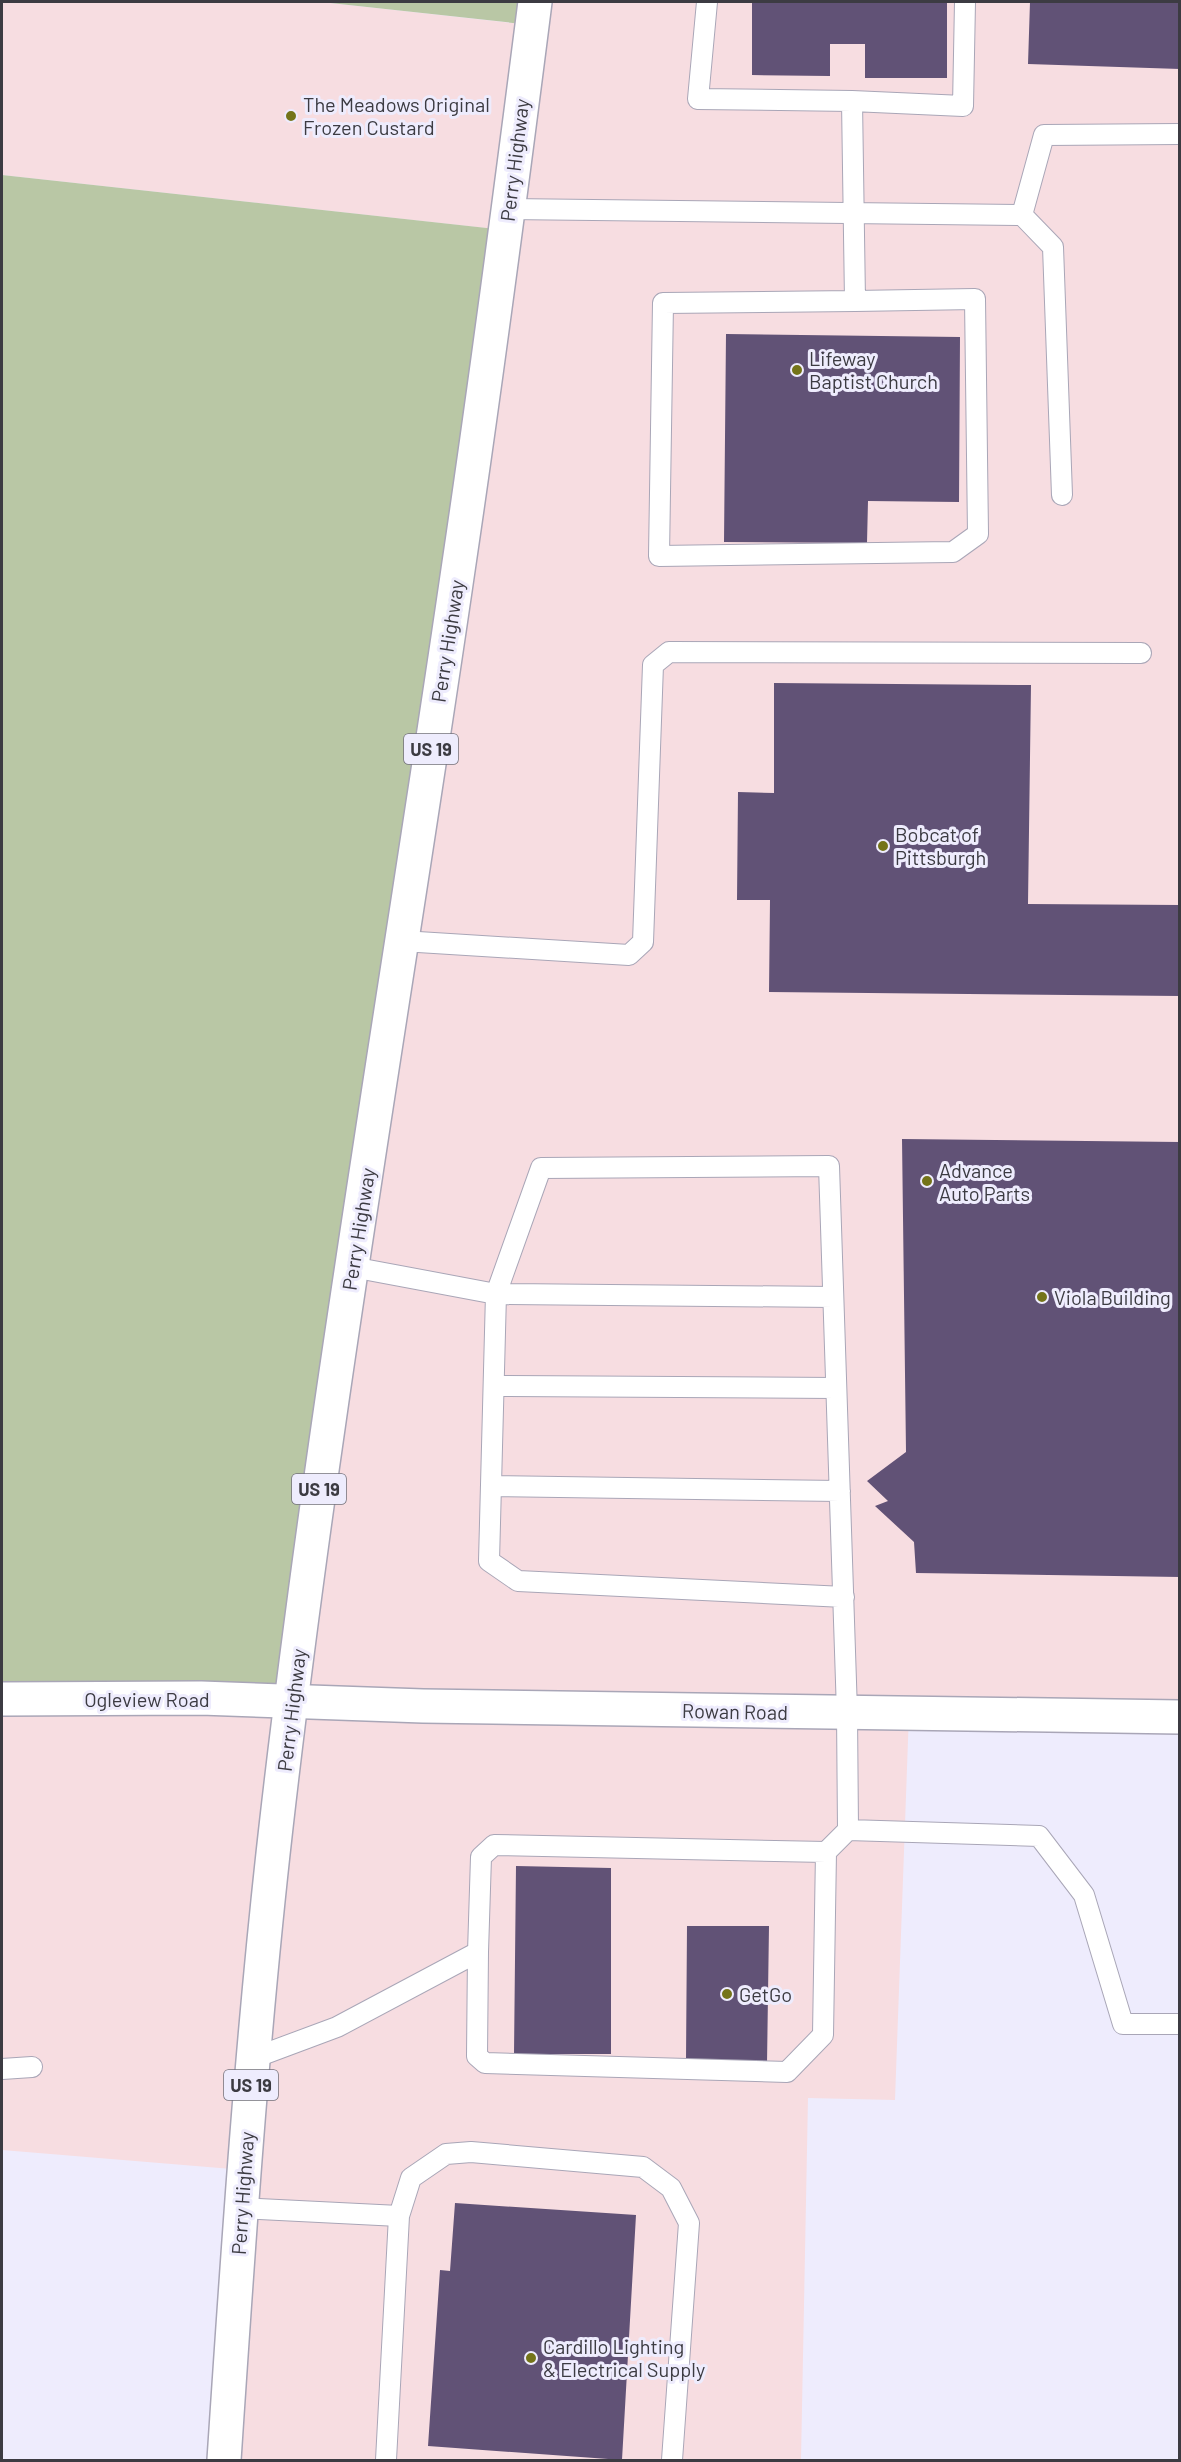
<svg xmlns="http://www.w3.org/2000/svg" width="1181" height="2462" viewBox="0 0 1181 2462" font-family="Barlow,sans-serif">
<rect width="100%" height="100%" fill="#eeecfd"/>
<path fill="#f7dde1" d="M2,2H321L531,25L535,2H1179V1717L909,1713L895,2100L808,2098L801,2460H224L244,2170L2,2150V1699L504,230L2,175Z"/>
<path fill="#b9c7a5" d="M321,2H535L532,25Z
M2,175L505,230L291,1701L2,1699Z"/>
<path fill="#615276" d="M752,2H947V78H865V44H830V76L752,75Z
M1030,2H1180V69L1028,64Z
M726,334L960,337L959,502L868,501L867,543L724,542Z
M774,683L1031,685L1028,904L1180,905V996L769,992L770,900H737L738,792L774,793Z
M902,1139L1180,1142V1577L916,1573L914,1542L875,1506L888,1501L867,1481L906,1452Z
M516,1866L611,1868V2054H514Z
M687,1926H769L767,2064L686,2061Z
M455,2203L636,2215L622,2460L428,2446L440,2270L450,2271Z"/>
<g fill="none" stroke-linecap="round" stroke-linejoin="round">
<defs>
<path id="lane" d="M707,2L698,99L852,101L855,301L975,299L978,534L953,552L659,556L663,303L855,301
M852,101L963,106L965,2
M507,209L1022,215L1053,247L1062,495
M1022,215L1044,135L1180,134
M402,941L629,955L643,942L653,665L669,652L1141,653
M352,1267L496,1294L541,1168L829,1166L847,1712L848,1830L826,1852L823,2035L787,2072L485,2063L477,2056L478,1952
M833,1297L496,1294L489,1561L518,1581L844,1597
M494,1386L836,1388
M491,1486L840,1491
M848,1830L1039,1836L1084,1895L1123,2024H1180
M254,2058L337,2027L478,1952L481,1857L494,1845L826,1852
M2,2069L32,2067
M241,2208L399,2216L411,2178L446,2154L471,2152L643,2167L671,2188L689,2223L672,2460
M386,2460L399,2216"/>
<path id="secondary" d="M2,1699L201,1698L423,1706L1180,1717"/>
<path id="primary" d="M224,2460C238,2249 252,2038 276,1827C324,1406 397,989 458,570C486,381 511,191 535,2"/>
</defs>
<use href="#lane" stroke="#a9a6b7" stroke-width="22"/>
<use href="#secondary" stroke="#a9a6b7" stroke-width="36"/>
<use href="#primary" stroke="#a9a6b7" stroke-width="36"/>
<use href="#lane" stroke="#fff" stroke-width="20"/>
<use href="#secondary" stroke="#fff" stroke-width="33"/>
<use href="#primary" stroke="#fff" stroke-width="33"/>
</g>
<g fill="#747419" stroke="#eeecfd" stroke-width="2">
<circle cx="291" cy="116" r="6"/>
<circle cx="797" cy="370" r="6"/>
<circle cx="883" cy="846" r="6"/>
<circle cx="927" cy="1181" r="6"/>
<circle cx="1042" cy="1297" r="6"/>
<circle cx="727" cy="1994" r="6"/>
<circle cx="531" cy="2358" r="6"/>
</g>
<g text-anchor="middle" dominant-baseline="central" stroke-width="6" stroke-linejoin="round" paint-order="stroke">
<g fill="#eeecfd" stroke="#71707a" stroke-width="1.5">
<rect x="404" y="734" width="54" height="30" rx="4.5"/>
<rect x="292" y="1474" width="54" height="30" rx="4.5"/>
<rect x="224" y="2070" width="54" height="30" rx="4.5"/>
</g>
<g font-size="18" font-weight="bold" fill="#3c3b42">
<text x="431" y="749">US 19</text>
<text x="319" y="1489">US 19</text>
<text x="251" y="2085">US 19</text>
</g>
<g font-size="20" fill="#3c3b42" stroke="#eeecfd" text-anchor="start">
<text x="303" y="104">The Meadows Original<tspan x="303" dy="23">Frozen Custard</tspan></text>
<text x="809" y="358">Lifeway<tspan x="809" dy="23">Baptist Church</tspan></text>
<text x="895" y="834">Bobcat of<tspan x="895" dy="23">Pittsburgh</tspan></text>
<text x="939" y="1170">Advance<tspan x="939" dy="23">Auto Parts</tspan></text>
<text x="1054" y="1297">Viola Building</text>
<text x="739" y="1994">GetGo</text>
<text x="543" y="2346">Cardillo Lighting<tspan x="543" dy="23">&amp; Electrical Supply</tspan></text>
</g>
<g font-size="20" fill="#3c3b42" stroke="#eeecfd">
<text transform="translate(514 160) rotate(-83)">Perry Highway</text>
<text transform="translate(447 641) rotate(-81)">Perry Highway</text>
<text transform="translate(358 1229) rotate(-81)">Perry Highway</text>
<text x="147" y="1699">Ogleview Road</text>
<text transform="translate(291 1710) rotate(-83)">Perry Highway</text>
<text transform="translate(735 1711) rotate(1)">Rowan Road</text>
<text transform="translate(242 2193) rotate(-86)">Perry Highway</text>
</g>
</g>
<rect width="1181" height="2462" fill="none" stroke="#3c3b42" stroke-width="6"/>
</svg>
